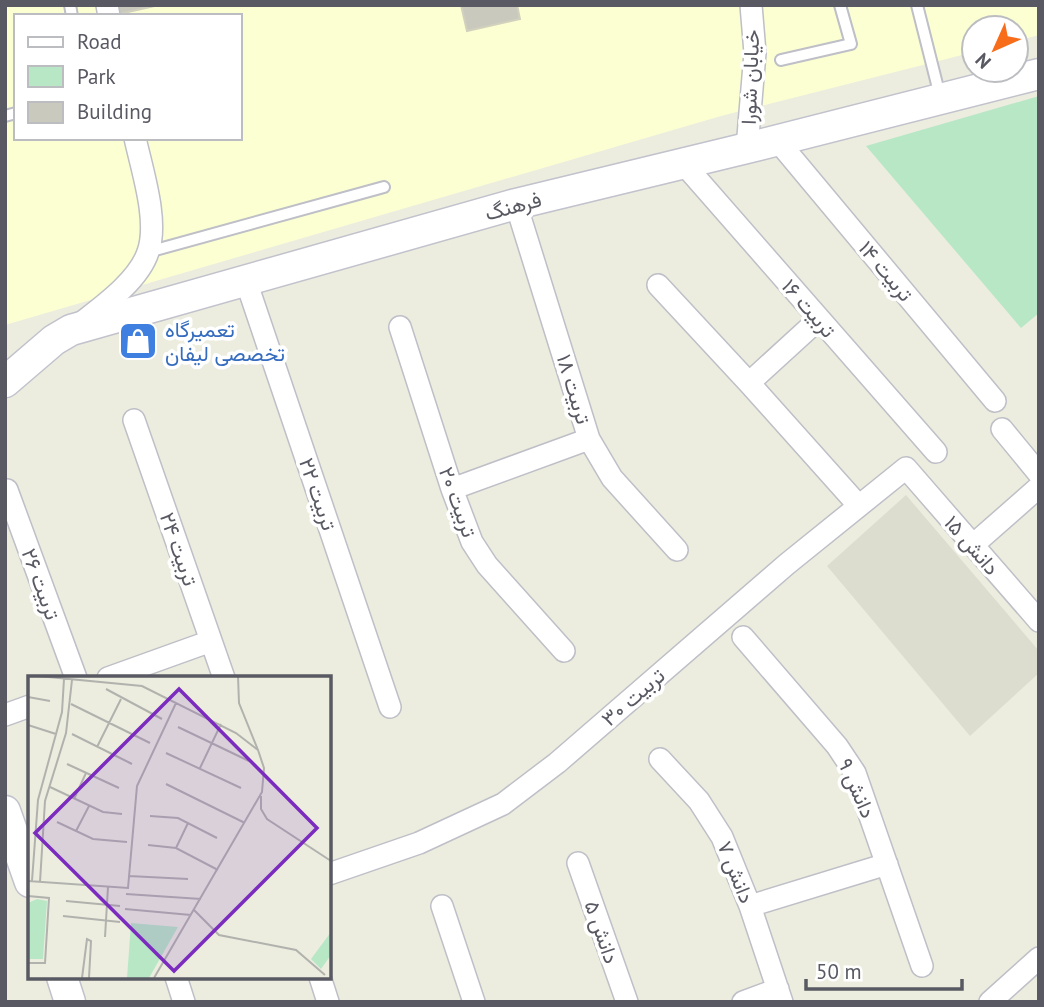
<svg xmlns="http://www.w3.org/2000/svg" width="1044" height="1007" viewBox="0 0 1044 1007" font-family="'PT Sans',Vazirmatn,sans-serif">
<rect width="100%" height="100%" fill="#eceddf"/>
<path fill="#fcffd2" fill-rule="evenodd" d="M5,5H1039V35L1016,41V28H974V52L721,116L5,325ZM16,16H240V138H16Z"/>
<path fill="#dcddce" d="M906,495L1039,651V673L970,736L827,566Z"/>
<path fill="#b8e7c6" d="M1039,96V313L1021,328L866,146Z"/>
<path fill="#cac9be" stroke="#d2d1bd" stroke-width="2" d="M117,5H159L119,14Z
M461,5H517L520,19L467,31Z"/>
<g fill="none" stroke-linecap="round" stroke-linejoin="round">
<defs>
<path id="service" d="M70,5L72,16
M917,5L940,96
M781,60L851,44L840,5
M5,116L16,113
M148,252L384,187"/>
<path id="minor" d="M107,5L109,16
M777,140L995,401
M747,148L755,53L751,5
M683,163L936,452
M516,204L589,439L612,478L677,550
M246,281L390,707
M658,285L749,383L859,506
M81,323C103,306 139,280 148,252C159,221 142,170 135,138
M400,327L452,489L472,542L487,565L564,651
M749,383L819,319
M134,420L224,678
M1002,429L1039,474
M452,489L589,439
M7,490L76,678
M973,545L1039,487
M743,637L837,746L855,773L922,966
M108,678L211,641
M5,715L30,706
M660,759L699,801L722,837L750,906L782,1002
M578,863L627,1002
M329,874L419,843L503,804L557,763L787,564L906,468L1039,621
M442,906L474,1002
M750,906L887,864
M176,977L184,1002
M320,977L328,1002
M743,1002L778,989
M990,1002L1039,958"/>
<path id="secondary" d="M5,382L54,340L71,330L516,204L747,148L1039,74
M5,811L30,882
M62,977L70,1002"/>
</defs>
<use href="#service" stroke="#bebfc7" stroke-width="14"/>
<use href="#minor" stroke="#bebfc7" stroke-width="24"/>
<use href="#secondary" stroke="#c1c2cc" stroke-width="33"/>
<use href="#service" stroke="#fff" stroke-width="10"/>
<use href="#minor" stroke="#fff" stroke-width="21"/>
<use href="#secondary" stroke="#fff" stroke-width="30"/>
</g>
<defs>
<symbol id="shop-square" viewBox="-11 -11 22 22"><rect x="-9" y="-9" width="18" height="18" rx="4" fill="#3f7fe0" stroke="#fff"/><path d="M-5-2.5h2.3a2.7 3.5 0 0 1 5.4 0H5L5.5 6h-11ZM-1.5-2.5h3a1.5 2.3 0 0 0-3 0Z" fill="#fff"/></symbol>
</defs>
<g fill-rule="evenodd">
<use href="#shop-square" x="116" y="319" width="44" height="44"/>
</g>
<g text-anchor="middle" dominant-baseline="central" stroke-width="7" stroke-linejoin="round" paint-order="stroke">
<g font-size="21" fill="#585962" stroke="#fff">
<text transform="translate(750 77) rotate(-88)">خیابان شورا</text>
<text transform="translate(513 206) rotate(-15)">فرهنگ</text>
<text transform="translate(886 271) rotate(50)">تربیت ۱۴</text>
<text transform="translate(809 308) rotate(49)">تربیت ۱۶</text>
<text transform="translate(574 389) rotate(73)">تربیت ۱۸</text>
<text transform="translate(318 494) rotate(71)">تربیت ۲۲</text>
<text transform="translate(458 502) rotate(70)">تربیت ۲۰</text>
<text transform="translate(972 545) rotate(49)">دانش ۱۵</text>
<text transform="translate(179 549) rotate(71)">تربیت ۲۴</text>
<text transform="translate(41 584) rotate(70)">تربیت ۲۶</text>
<text transform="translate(633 697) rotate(-41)">تربیت ۳۰</text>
<text transform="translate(857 788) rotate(66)">دانش ۹</text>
<text transform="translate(736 872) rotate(68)">دانش ۷</text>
<text transform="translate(602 932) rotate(71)">دانش ۵</text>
</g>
<g font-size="21" fill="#366cbe" stroke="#fff" text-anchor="start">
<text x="165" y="329">تعمیرگاه<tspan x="165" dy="24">تخصصی لیفان</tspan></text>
</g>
</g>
<g transform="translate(28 676)">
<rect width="303" height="303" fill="#eceddf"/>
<path d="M9,223L19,225L15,283H0V227ZM103,247L150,251L121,302H99ZM303,256V279L293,293L283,283Z" fill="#b8e7c6"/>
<path fill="none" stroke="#b1b2ad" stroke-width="2" d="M10,0L114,10L208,57L230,74L236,92L234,116L126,302M210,0L211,27L230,74M78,13L134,43M0,21L22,25M43,28L122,67M0,49L28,58M150,51L221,85M44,58L104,88M69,71L93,23M138,77L213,112M39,88L91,112M172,92L193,48M138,108L217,147M22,111L75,136L94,138M233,120V133L239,143L303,185M46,123L58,97M122,140L150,142L189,162M29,146L65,163L99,166M48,155L61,130M120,169L148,172L190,194M148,172L160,147M101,200L160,203M0,205L100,212L109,110L148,27M4,205L10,124L34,36L36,3M12,206L17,125L38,57L44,4M98,218L173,223M0,220L21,222L17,287H0M38,225L92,230M97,233L163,239M166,234L191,259L268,274L297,299M35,240L92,246M77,261L80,211M54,302L59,263L63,265L61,302"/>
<path fill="#7b2cbf" fill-opacity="0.15" stroke="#7b2cbf" stroke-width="3.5" d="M151,13L289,152L146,295L7,157Z"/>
<rect width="303" height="303" fill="none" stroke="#585962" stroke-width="3.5"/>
</g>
<rect width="1044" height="1007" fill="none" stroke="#585962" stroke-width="14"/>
<rect x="14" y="14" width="228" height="126" fill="#ffffff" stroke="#bcbdc0" stroke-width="2"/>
<rect x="28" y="37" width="35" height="10" fill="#ffffff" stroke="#bcbdc0" stroke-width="2"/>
<text x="77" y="49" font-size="21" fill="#585962">Road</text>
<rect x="28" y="66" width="35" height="21" fill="#b8e7c6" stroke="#bcbdc0" stroke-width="2"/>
<text x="77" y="84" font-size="21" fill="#585962">Park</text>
<rect x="28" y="102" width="35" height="21" fill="#cac9be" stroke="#bcbdc0" stroke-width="2"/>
<text x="77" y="119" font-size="21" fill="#585962">Building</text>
<g transform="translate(995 49) rotate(225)"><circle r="33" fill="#ffffff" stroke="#bcbdc0" stroke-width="2"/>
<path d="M0-5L12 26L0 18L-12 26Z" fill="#f86d1a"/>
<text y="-10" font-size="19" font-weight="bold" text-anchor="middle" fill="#585962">N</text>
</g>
<path d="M806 979v10h156v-10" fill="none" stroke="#585962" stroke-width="3.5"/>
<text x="816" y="979" font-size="21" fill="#585962" stroke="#ffffff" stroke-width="5" paint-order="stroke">50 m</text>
</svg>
